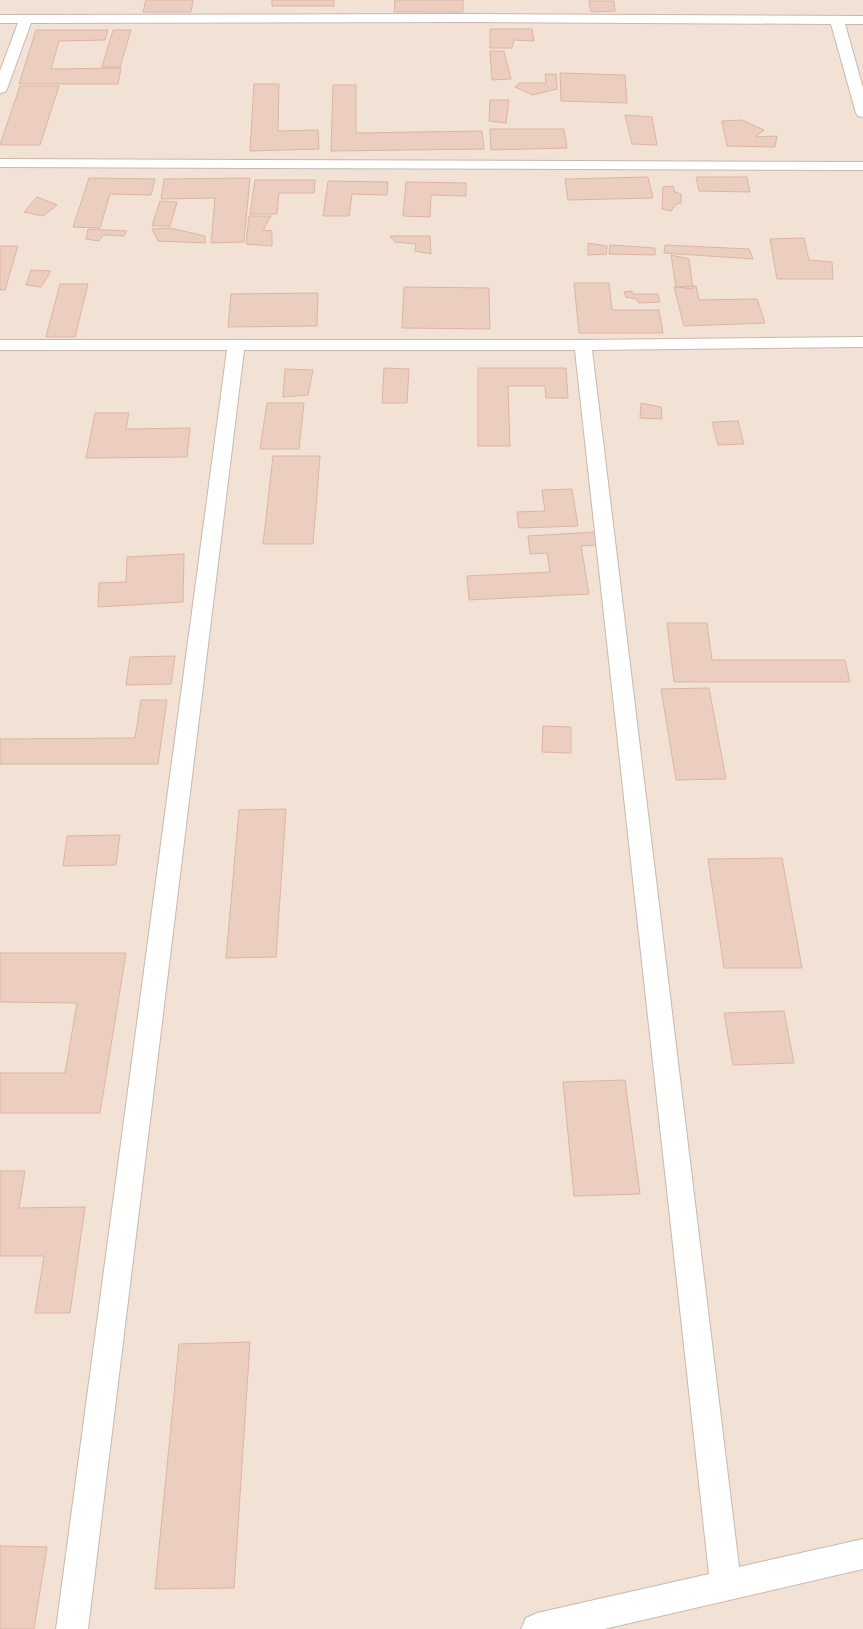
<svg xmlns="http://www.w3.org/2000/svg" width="863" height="1629" viewBox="0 0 863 1629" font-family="'Work Sans',sans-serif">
<rect width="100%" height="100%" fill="#faf0e6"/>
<path fill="#f1e2d5" d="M0,0H863V1629H0Z"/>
<path fill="#eccec1" stroke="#ddb4a3" d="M146,0H193L191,12H143Z
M272,0H334V6H272Z
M395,0H463V12H394Z
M589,1H614L615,11L591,12Z
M490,29H532L534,41L514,40L512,48H490Z
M36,30H108L105,40L59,41L51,69L121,68L118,84H19Z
M113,30H131L120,67H102Z
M490,51H504L511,79L492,80Z
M560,73L625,75L627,103L561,101Z
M545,74H556L557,89L533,95L515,87L519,83H546Z
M254,84H279L278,131L318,130L319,149L250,151Z
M333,85H356V133L482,131L484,149L331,151Z
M20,86H59L40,145H0Z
M490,100H509L506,123L489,121Z
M625,115L652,117L657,145L632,144Z
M742,120L764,130L755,137L777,136L775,147L727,146L722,121Z
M490,129H564L567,148L491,150Z
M648,177L653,198L568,200L565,179Z
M696,177H747L750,192L699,191Z
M89,178L155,179L151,195L110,194L100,228L73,227Z
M250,178L244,242L211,243L215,198L161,199L164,179Z
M255,180H315L314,193H279L277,214H250Z
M328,181L388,182L387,195L352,194L349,216H323Z
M406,182L466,183V196L431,195L430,217L403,216Z
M673,186L675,192L681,194V203L676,204L671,211L662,209L663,187Z
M37,197L57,205L43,216L24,212Z
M160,201L177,202L170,226H152Z
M249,216H271L263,230L272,231V246L246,244Z
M170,228L205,236V243L158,241L152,229Z
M88,229L127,231L124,236L103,235L99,241L86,239Z
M390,236H430L431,254L415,251L416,244L395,242Z
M804,238L809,260L832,262L833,279H777L770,239Z
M588,243L607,246L606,254L588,255Z
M610,245L655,248V255L609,254Z
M665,245L749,249L753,259L664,253Z
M0,246H18L5,290H0Z
M671,255L689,259L693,289L676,287Z
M31,270L51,271L41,287L26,285Z
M574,283H609L612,310H659L663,333H579Z
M60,284H88L75,337H46Z
M696,286L699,300L757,299L765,323L684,326L674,287Z
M404,287L489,288L490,329L402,328Z
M632,291V294H658L660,302L639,303L636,299L626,297L624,292Z
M318,293L317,326L228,327L231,294Z
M384,368L409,369L407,403H382Z
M478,368H566L568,398H546L545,386H508L510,446H478Z
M285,369L313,370L308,395L283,397Z
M267,403H304L299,449H260Z
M641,403L661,407L662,419L640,418Z
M95,413H129L126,429L190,428L187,457L86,458Z
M738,421L744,444L718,445L712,422Z
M273,456H320L313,544H263Z
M572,489L578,526L519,528L517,512L545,511L542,490Z
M595,532L597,545L581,546L589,594L469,600L467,576L550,572L547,553L530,554L528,536Z
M184,554L183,602L98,607L99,583L126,582L127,557Z
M667,623H707L712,660H845L850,682H674Z
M175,656L171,684L126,685L130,657Z
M709,688L726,779L676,780L661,689Z
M141,700H167L158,764H0V739L135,738Z
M543,726L571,727V753L542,752Z
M286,809L276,957L226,958L239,810Z
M120,835L116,865L63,866L67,836Z
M782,858L802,968H724L708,859Z
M0,953H126L100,1113H0V1073H65L77,1003L0,1002Z
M784,1011L794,1063L733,1065L724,1013Z
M625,1080L640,1194L574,1196L563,1082Z
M0,1171H25L19,1208L85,1207L70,1313H35L44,1256H0Z
M250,1342L234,1588L155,1589L179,1344Z
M0,1546L47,1547L34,1629H0Z"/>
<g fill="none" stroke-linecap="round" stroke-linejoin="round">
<defs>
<path id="minor" d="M470,14L863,16V24H845L863,88V117L858,116L856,113L831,24L470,22L31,23L7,89L5,92L0,93V71L18,23H0V15Z
M0,159L863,162V170L0,167Z
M863,337V347L592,350L739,1567L863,1539V1569L604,1629H521L526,1618L537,1613L709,1574L575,350H244L88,1629H56L227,350H0V340H583Z"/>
</defs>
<use href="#minor" stroke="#cab8ad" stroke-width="2"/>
<use href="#minor" fill="#fff" fill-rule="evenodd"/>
</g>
</svg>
